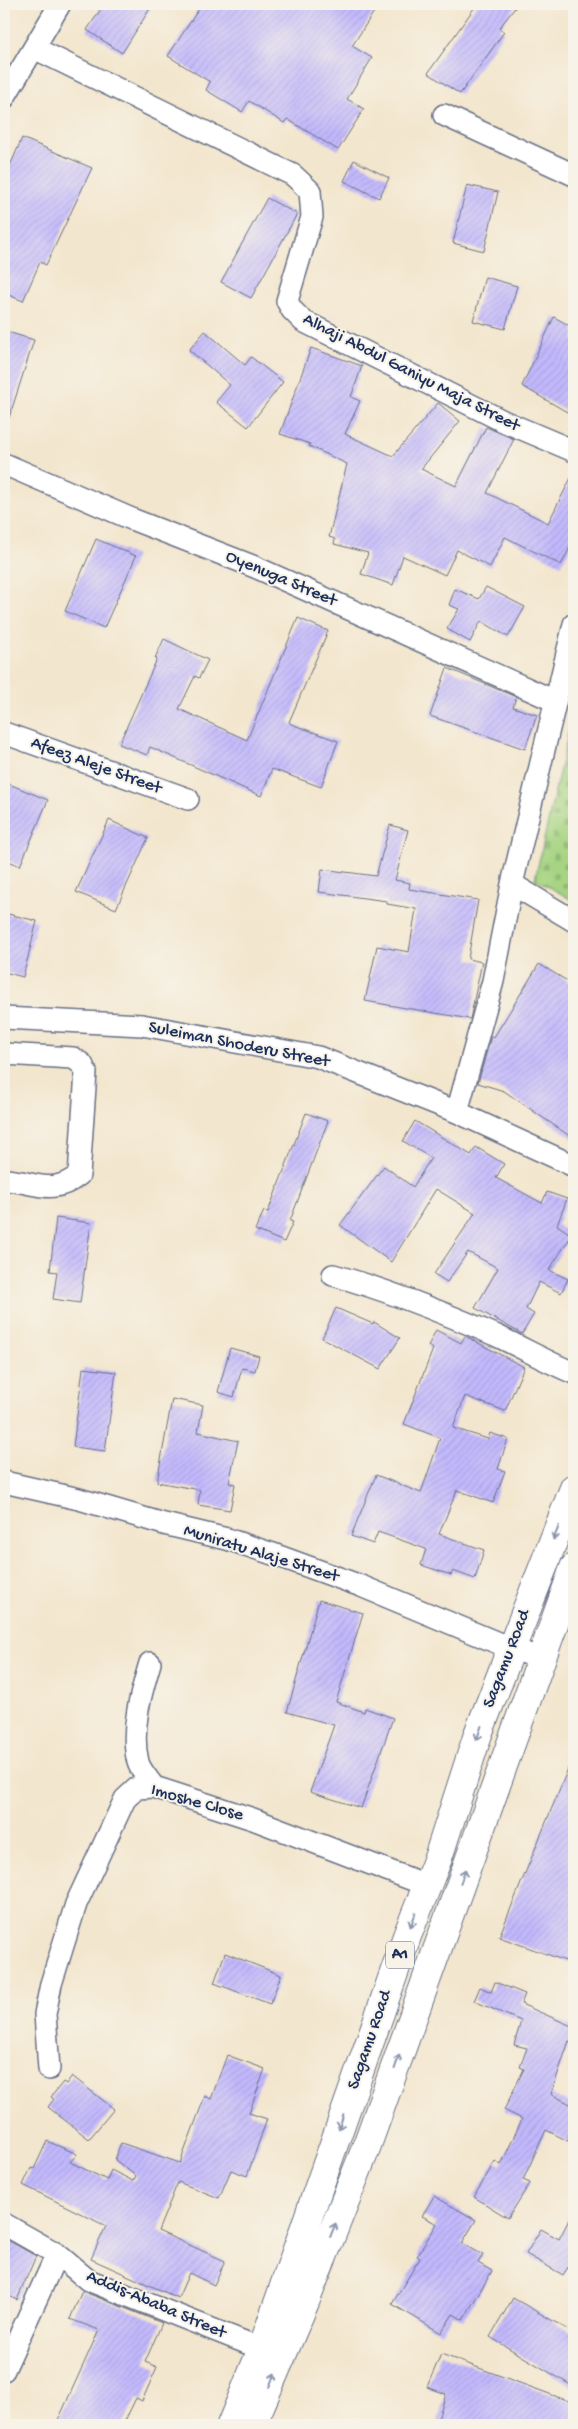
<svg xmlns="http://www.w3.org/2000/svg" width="578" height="2429" viewBox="0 0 578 2429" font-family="'Gochi Hand',sans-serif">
<defs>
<pattern id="cemetery-stones" width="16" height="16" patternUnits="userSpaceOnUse" patternTransform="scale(1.25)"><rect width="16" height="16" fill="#a6d482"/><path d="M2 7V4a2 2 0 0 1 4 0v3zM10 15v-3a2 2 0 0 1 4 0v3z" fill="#8eb673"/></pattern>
<pattern id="building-hatch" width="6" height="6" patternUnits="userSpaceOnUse" patternTransform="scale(1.25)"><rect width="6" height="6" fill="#c3b9fd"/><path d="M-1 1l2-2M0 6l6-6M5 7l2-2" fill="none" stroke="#a79fdb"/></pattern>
</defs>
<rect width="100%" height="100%" fill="#f7f3e8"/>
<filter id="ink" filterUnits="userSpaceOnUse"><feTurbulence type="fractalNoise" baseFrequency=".02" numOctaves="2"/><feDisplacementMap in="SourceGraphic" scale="10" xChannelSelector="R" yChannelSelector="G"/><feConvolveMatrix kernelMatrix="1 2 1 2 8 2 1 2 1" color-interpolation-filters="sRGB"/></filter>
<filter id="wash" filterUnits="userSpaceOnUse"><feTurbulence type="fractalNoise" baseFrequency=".0096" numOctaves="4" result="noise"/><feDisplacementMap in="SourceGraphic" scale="20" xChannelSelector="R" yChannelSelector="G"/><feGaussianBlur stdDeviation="1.12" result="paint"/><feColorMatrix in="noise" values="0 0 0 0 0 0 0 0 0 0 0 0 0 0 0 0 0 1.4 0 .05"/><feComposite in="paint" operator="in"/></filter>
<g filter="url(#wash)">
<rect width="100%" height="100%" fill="#f3e6ce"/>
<path fill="url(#cemetery-stones)" stroke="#608270" d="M574,707V901L535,879Z"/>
<g id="blocks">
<path fill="url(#building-hatch)" d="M104,4H153L122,53L87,30Z
M202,4H379L352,46L372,58L347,99L364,109L338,150L287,119L284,123L249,101L242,112L206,90L210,82L168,56Z
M477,4H518L499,28L504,32L460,94L428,73Z
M22,138L92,168L46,265L40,262L23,301L4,293V180Z
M354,160L389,178L379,198L344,181Z
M467,185L498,192L484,251L453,243Z
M267,198L297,214L251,298L221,282Z
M485,277L517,286L505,329L473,321Z
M554,317L574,328V416L522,386Z
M4,331L34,340L7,424L4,423Z
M205,331L245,365L251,357L283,382L248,427L216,402L230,385L189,350Z
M311,348L362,366L351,397L360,401L345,434L393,456L438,403L460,421L421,469L456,486L486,427L514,439L487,493L548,523L574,472V540L561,565L505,537L490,567L457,550L445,575L403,556L393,585L361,574L368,553L334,544L335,539L329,537L347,464L309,446L310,444L280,434Z
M96,539L136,556L104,628L65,611Z
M486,587L525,607L508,637L481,621L470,642L447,629L459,609L449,605L455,589L479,599Z
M298,618L328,631L289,722L291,724L338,741L321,787L272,769L261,796L150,747L147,755L119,744L157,659L155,658L164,639L208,660L199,678L195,676L179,709L247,740Z
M447,668L516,697L513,707L537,715L525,749L430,716Z
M4,782L48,800L20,866L4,859Z
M109,820L148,838L116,909L76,892Z
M390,825L408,830L395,880L410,883L409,889L478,900L468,959L482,962L470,1019L365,1001L377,946L409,952L416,909L387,904V901L319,892L322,869L376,876Z
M4,913L37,921L23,977L4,972Z
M539,964L574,985V1139L504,1091L478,1083L491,1036L494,1037Z
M306,1113L328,1121L290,1221L293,1222L284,1242L255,1230L264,1211L268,1212Z
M415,1121L471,1155L476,1147L504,1164L496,1178L542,1203L547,1192L567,1199L557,1225L572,1235L549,1270L568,1279L561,1293L539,1282L526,1309L534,1314L522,1334L475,1308L498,1268L468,1252L447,1282L434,1274L475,1213L436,1189L391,1262L340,1225L384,1166L413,1187L431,1158L403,1141Z
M56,1218L91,1223L80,1303L53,1299L57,1272L50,1271Z
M336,1308L373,1324L374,1322L400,1338L380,1369L322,1338Z
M436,1330L461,1343L465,1336L524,1367L505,1411L465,1396L453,1428L488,1439L490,1433L508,1439L498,1469L505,1471L493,1503L457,1490L439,1534L484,1550L475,1579L453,1571L451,1575L421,1565L426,1549L378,1532L373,1544L351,1536L376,1475L421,1493L440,1438L404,1424L433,1349L428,1346Z
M230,1348L259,1356L255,1371L242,1368L234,1397L218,1392Z
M83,1368L116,1372L105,1451L73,1447Z
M172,1399L203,1405L198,1432L238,1441L229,1483L235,1484L230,1510L198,1505L200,1490L157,1482Z
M319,1600L363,1613L336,1702L364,1712L365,1708L393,1718L361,1808L310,1792L334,1725L287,1712Z
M574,1754V1964L499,1937Z
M225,1953L281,1975L270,2004L214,1983Z
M495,1982L525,1994L521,2004L574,2027V2043L569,2041L551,2094L574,2106V2144L546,2130L523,2180L530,2183L508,2218L474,2197L495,2161L501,2165L522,2119L504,2110L524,2069L520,2067L527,2048L514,2045L521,2021L474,2001L480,1987L491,1992Z
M227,2055L265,2069L249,2113L267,2119L247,2176L231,2170L219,2198L178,2182L158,2231L225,2261L214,2285L189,2273L178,2298L91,2259L106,2226L23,2185L31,2168L34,2169L47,2141L77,2154L70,2162L107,2180L111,2170L133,2181L136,2176L115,2160L121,2143L180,2163L205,2096L211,2099Z
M72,2076L114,2109L89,2139L48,2107L54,2099L51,2097L63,2082L66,2084Z
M434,2196L476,2220L462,2243L483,2255L478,2263L492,2271L463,2320L453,2314L441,2333L392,2304L420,2258L417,2256L437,2224L422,2216Z
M574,2210V2258L563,2275L526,2254L541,2229L559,2239Z
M4,2238L36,2256L17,2300L4,2294Z
M82,2291L162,2323L145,2362L157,2367L142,2401L136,2398L123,2425H56L99,2330L70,2319Z
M513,2298L574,2333V2387L490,2337Z
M441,2354L574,2403V2419L571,2425H436L446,2394L427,2387Z"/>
</g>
</g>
<g filter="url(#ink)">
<use href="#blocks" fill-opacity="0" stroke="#676f85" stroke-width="1"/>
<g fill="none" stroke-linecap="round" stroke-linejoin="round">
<defs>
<path id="street" d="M34,48L293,175L310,191L312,217L287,301L292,310L303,321L503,421L574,451
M4,98L60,4
M444,115L574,175
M4,464L134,520L255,567L555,701
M4,733L188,799
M512,884L574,921
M4,1018L142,1025L318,1057L457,1112L574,1166
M4,1054L73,1058L82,1064L86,1072L79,1175C51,1197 35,1181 4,1180
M457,1112L493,981L512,884L574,624
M333,1275C388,1290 442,1312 495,1335C521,1347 547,1362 574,1373
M4,1482L79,1499L164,1524L227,1539L276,1555L361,1586L510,1648L540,1658
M150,1663C141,1693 130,1730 138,1762C140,1770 149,1780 154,1787
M49,2069L45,2014L51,1984L76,1904L125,1799L137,1788L154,1787L253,1819L426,1885
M4,2224L57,2254L88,2280L262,2349
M4,2370L57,2254"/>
<path id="highway" d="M231,2425L262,2349L407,1936L438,1858L478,1734L574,1488
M252,2425L305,2302L366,2148L574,1568"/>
</defs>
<use href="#street" stroke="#676f85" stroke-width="24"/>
<use href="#highway" stroke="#676f85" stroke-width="30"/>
<use href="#street" stroke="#fff" stroke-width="21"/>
<use href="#highway" stroke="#fff" stroke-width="28"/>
</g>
<defs><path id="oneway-shaft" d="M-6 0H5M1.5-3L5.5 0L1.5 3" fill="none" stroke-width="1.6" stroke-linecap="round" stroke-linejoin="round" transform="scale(1.25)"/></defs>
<g stroke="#8d97ae">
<use href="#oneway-shaft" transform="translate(556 1533) rotate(112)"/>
<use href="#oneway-shaft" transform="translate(479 1733) rotate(109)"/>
<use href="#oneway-shaft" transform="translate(463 1876) rotate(-70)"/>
<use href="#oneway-shaft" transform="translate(413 1920) rotate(111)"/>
<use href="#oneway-shaft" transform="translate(397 2062) rotate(-71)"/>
<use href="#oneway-shaft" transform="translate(341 2122) rotate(109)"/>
<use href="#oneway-shaft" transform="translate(333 2230) rotate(-68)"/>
<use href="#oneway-shaft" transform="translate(272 2380) rotate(-67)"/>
</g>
</g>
<g text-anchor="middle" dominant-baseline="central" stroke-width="4" stroke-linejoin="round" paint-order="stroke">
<rect fill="#f7f3e8" stroke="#5d6a87" stroke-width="1" x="386" y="1941.5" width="28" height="27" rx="4"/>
<g font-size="16" font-weight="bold" fill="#1b2f5e">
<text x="400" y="1955">A1</text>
</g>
<g font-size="18" fill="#1b2f5e" stroke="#f7f3e8">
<text transform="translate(411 373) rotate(27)">Alhaji Abdul Ganiyu Maja Street</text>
<text transform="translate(281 579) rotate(23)">Oyenuga Street</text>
<text transform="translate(96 766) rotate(20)">Afeez Aleje Street</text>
<text transform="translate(239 1045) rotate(11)">Suleiman Shoderu Street</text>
<text transform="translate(261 1554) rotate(17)">Muniratu Alaje Street</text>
<text transform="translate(507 1659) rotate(-69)">Sagamu Road</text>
<text transform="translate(197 1803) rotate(16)">Imoshe Close</text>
<text transform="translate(370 2040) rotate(-71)">Sagamu Road</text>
<text transform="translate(156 2305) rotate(23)">Addis-Ababa Street</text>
</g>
</g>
<rect width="578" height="2429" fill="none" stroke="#f7f3e8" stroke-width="20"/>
</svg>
